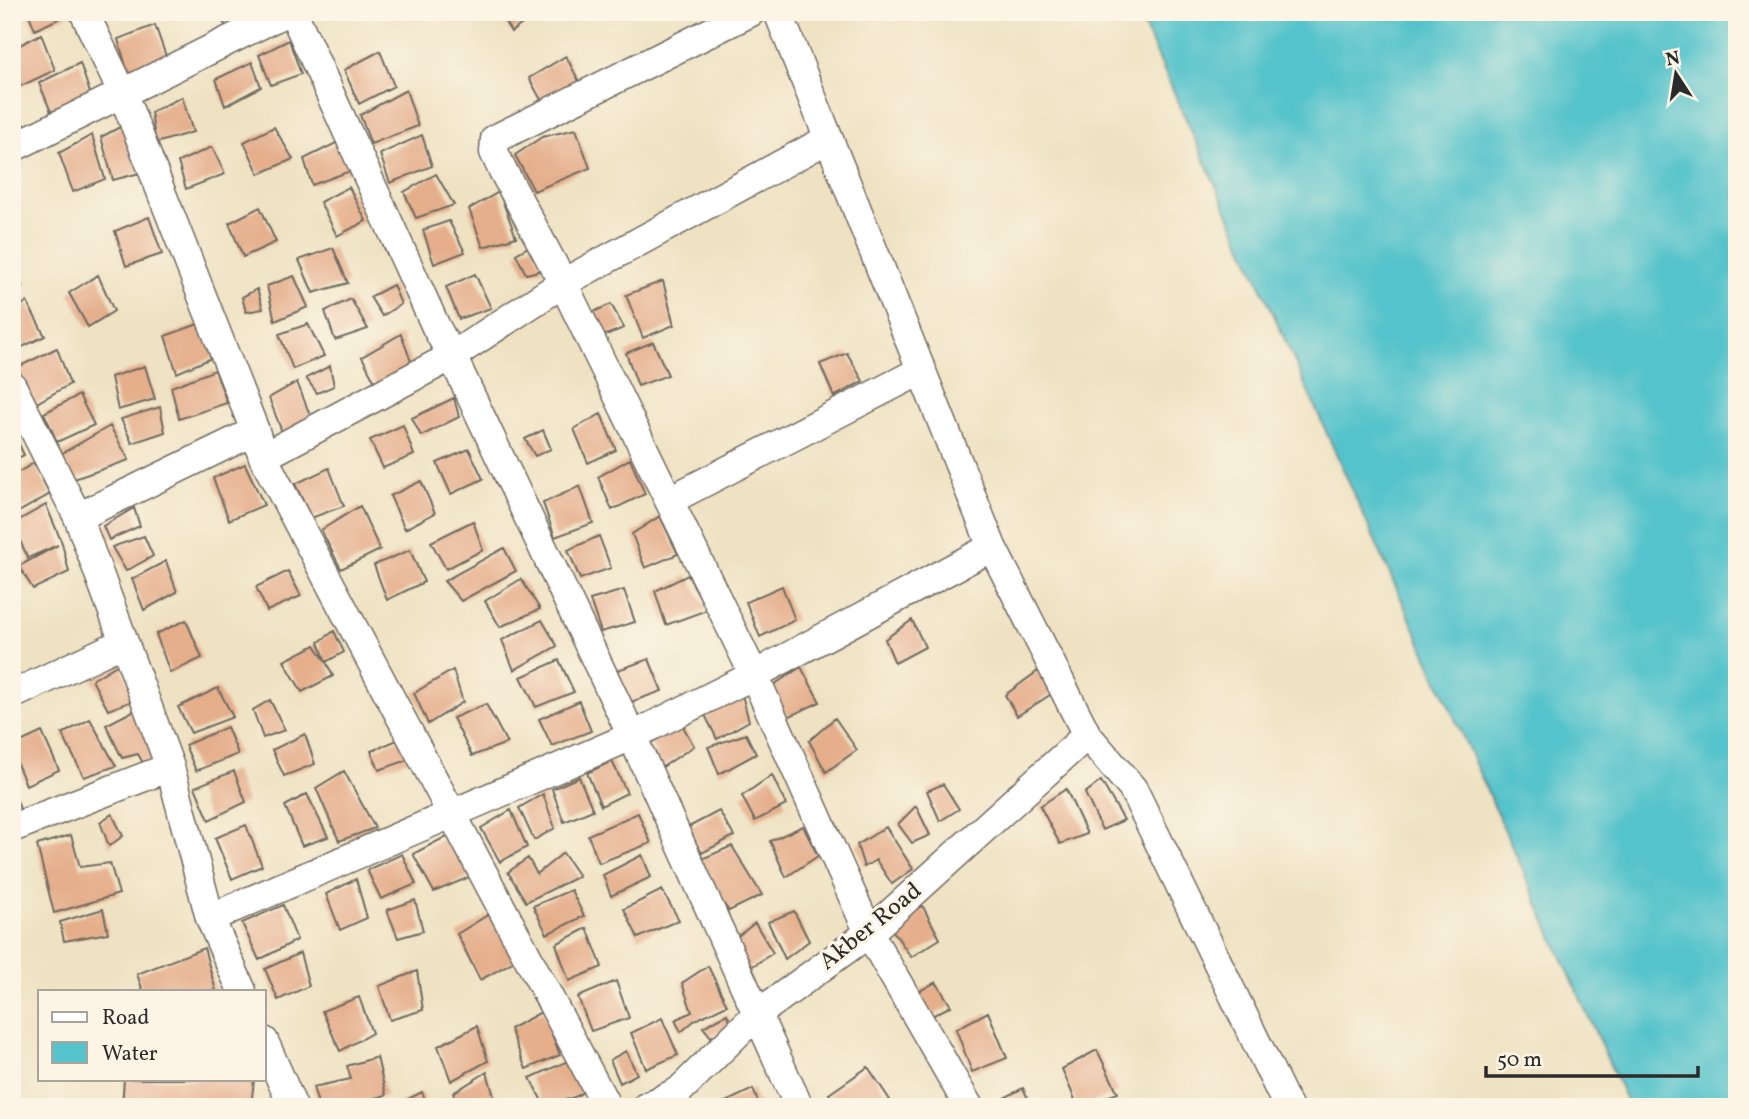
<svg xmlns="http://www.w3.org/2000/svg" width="1749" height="1119" viewBox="0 0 1749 1119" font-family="Vollkorn,serif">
<rect width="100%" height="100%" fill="#fcf5e5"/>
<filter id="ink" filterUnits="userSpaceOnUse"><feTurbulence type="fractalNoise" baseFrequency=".0143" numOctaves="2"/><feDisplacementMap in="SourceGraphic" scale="14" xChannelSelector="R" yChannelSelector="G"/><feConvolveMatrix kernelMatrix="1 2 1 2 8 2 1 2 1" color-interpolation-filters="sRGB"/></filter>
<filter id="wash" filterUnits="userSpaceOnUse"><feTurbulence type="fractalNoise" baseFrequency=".00686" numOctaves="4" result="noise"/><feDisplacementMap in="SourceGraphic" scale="28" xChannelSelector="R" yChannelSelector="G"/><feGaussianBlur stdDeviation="1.57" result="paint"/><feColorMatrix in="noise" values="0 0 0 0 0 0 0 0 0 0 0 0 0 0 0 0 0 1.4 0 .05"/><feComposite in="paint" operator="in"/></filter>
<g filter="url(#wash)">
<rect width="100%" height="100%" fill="#efe2c3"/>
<path fill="#55c3cb" stroke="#40777b" stroke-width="2" d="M1138,12H1737V1107H1629Z"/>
<g id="blocks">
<path fill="#e5af8c" d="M28,12H73L35,30Z
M217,12H268L230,33Z
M499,12H539L511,32Z
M155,25L168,62L129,77L118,39Z
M41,34L55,70L21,86L12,68V49Z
M289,40L301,74L271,85L259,55Z
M380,51L394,86L359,104L344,70Z
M566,56L583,89L546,109L529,78Z
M252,62L261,87L225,106L216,79Z
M80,63L91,96L51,112L39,83Z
M406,90L418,126L371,144L360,115Z
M182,97L193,132L156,143L151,112Z
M122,126L140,173L113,180L101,137Z
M274,127L293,159L259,174L244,142Z
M576,129L590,168L534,191L515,155L542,137Z
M92,135L105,179L73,192L59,153Z
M422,135L432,166L390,183L380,154Z
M340,141L353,170L312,185L304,159Z
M212,147L225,174L186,189L178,162Z
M436,174L454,205L416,218L404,192Z
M349,187L366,221L337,236L320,202Z
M499,192L516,237L483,247L469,209Z
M260,207L276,242L243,257L229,223Z
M149,217L162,254L126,266L115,231Z
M449,221L465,252L434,264L423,230Z
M532,245L543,270L526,274L516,254Z
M333,248L348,283L313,293L299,260Z
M12,265L23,287L12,292Z
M475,274L491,308L459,319L446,287Z
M98,275L114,311L88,327L69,293Z
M294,276L308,307L275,321L267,286Z
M663,281L674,325L643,338L626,295Z
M393,285L401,304L382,316L370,297Z
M257,289L263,309L246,312L242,297Z
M351,299L368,329L335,340L325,311Z
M27,302L45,336L12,352V309Z
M611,304L624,328L603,336L591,313Z
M201,323L216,356L177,373L165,336Z
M308,324L324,356L293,369L279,334Z
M401,334L413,367L377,386L362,357Z
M653,342L668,375L638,386L626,353Z
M57,348L70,384L33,405L18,367Z
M847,353L863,381L834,397L820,364Z
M145,366L155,399L118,410L111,377Z
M330,366L334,386L317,393L306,378Z
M215,370L227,403L179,419L171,387Z
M297,382L315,428L284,437L269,398Z
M79,395L94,425L57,442L44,413Z
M454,398L459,417L421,436L412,418Z
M160,407L165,432L132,443L121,419Z
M601,414L616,450L588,463L574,429Z
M403,425L414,455L383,468L370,440Z
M110,426L129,460L74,479L61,454Z
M12,429L24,455L12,461Z
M543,430L551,449L535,456L525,439Z
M469,449L483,479L451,494L437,463Z
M630,459L645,494L612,510L598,477Z
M34,463L50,494L15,514L12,508V476Z
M245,464L264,505L229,520L213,478Z
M329,468L344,506L311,518L295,484Z
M421,481L435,513L405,529L390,496Z
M580,486L593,523L555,537L543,503Z
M46,505L62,543L69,572L33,589L19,566L58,545L28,558L12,524Z
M360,506L380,550L341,569L321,530Z
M134,508L140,526L109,540L103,526Z
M660,516L678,554L645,568L632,534Z
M473,521L483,550L446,569L431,542Z
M144,536L153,556L126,571L112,547Z
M599,536L611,568L580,579L568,550Z
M504,548L516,571L461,601L444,581Z
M410,550L424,582L387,600L374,565Z
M166,561L177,592L144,610L132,579Z
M288,571L301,596L267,611L256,587Z
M688,575L707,610L666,625L655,591Z
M521,579L540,609L500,627L485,601Z
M782,586L795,620L760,637L746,602Z
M624,590L635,622L601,632L590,600Z
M186,620L202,658L170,673L156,634Z
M542,620L557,646L514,670L502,640Z
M912,620L925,647L895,663L885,639Z
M334,631L344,652L326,662L333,676L302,692L284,661L315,645L326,662L319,642Z
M649,659L662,691L628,703L615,671Z
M559,660L574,692L536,707L521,677Z
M120,663L135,700L108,710L92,680Z
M801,667L820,702L788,717L772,686Z
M453,670L463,702L428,724L414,693Z
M1038,671L1053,693L1017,716L1005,695Z
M218,688L233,717L191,733L178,707Z
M742,695L749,721L717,739L704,713Z
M270,700L285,730L263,738L253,710Z
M579,701L591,731L552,746L539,719Z
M486,704L507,743L472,756L453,718Z
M135,710L155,758L143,763L138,754L122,758L106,725Z
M835,718L857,750L826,772L809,741Z
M90,719L116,766L84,777L62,734Z
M680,721L694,746L661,768L650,740Z
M227,727L238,754L196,771L185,745Z
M42,732L59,770L26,785L12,752V746Z
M305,734L315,764L284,776L272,750Z
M746,734L756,754L719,774L708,747Z
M402,738L411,759L379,770L371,751Z
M612,761L627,793L601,806L587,773Z
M234,771L246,802L209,820L195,787Z
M344,771L375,828L339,841L316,788Z
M772,775L786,805L755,821L742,796Z
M579,777L593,810L564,822L552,789Z
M1101,781L1124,820L1102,830L1085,793Z
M943,784L959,809L940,821L927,791Z
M12,786L22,815L12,818Z
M1066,789L1087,834L1060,844L1040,806Z
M307,794L328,837L302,846L285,806Z
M543,794L555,828L534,840L519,808Z
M916,806L930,835L912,843L898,824Z
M511,810L527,847L500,862L481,828Z
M719,811L734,836L702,853L687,828Z
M638,813L651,843L599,863L588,835Z
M112,814L123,836L109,846L100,822Z
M246,825L262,866L232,879L215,838Z
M803,826L818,856L786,877L770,841Z
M886,827L913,869L892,884L876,860L864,867L857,845Z
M71,835L80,867L110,863L119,894L54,913L37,845Z
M449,835L472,876L434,892L413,854Z
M732,846L762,895L729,911L707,882L697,861Z
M563,853L579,876L526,902L508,872L528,858L537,874Z
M402,854L416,884L381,899L367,870Z
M642,855L651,877L611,896L603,875Z
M356,879L367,918L340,930L326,894Z
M571,890L584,916L547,934L533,906Z
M662,890L679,920L638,938L624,909Z
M415,900L423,931L398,938L387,910Z
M283,905L297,940L259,960L242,923Z
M922,905L940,939L911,957L891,928Z
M103,909L108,933L64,941L60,922Z
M794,911L809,941L785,959L768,922Z
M491,913L516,960L480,980L457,934Z
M755,923L773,953L748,969L734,939Z
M587,928L602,967L569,981L556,944Z
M204,948L216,991H143L137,974Z
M300,953L309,986L278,1000L265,969Z
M708,966L727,1005L695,1020L681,1032L675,1020L692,1012L682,983Z
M417,971L423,1010L390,1020L379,986Z
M616,981L629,1018L591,1031L578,997Z
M936,982L951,1006L932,1016L918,992Z
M359,997L372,1033L340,1051L322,1011Z
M543,1011L560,1055L526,1069L510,1029Z
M988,1012L1007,1058L972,1072L956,1029Z
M727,1014L732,1025L711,1037L703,1027Z
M662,1018L678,1055L646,1069L631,1033Z
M477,1026L488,1061L451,1081L438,1046Z
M1097,1050L1118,1093L1078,1107L1062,1069Z
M626,1051L637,1074L620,1083L610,1060Z
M377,1057L386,1095L340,1107H319L313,1087L351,1079L347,1066Z
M570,1060L587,1089L577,1096L545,1107L530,1078Z
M868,1067L890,1100L875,1107H837L829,1094Z
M487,1072L497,1107H459L453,1093Z
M124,1079H254L251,1107H122Z
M1023,1088L1032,1107H987Z
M753,1089L760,1107H715Z
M422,1092L428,1107H403L402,1102Z"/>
</g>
</g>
<g filter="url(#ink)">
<use href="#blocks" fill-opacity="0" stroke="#706b60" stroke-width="2"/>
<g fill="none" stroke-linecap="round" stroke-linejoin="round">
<defs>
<path id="minor" d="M84,12L122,92L255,431
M293,12L436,327L452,356L632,736L799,1107
M751,12L495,139L494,152L501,167L563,283L828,139
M778,12L992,547L1087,735L1133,789L1288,1107
M12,148L286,12
M12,386L78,517L170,767L210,918L242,991
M263,457L452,356L563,283L754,675L992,547
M670,500L922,370
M78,517L255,431L263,457L607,1107
M12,695L124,642
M12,828L170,767
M210,918L632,736L754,675L869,933L969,1107
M264,1041L293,1107
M646,1107L679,1091L756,1015L869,933L1087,735"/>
</defs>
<use href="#minor" stroke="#706b60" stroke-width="31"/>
<use href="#minor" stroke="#fff" stroke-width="28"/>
</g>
</g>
<g text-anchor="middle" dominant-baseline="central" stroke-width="6" stroke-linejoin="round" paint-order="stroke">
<g font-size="24" fill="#2b2b2b" stroke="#fcf5e5">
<text transform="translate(871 927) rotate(-39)">Akber Road</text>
</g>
</g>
<rect width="1749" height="1119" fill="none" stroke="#fcf5e5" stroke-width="42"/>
<rect x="38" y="990" width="228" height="91" fill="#fcf5e5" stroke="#a8a49b" stroke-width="2"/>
<rect x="52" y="1012" width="35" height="10" fill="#ffffff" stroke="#a8a49b" stroke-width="2"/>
<text x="102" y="1024" font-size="21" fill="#2b2b2b">Road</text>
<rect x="52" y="1042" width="35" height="21" fill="#55c3cb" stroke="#a8a49b" stroke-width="2"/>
<text x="102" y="1060" font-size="21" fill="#2b2b2b">Water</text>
<g transform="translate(1676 74) rotate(348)" stroke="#fcf5e5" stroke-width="5" paint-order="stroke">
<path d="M0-5L12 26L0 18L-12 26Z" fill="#2b2b2b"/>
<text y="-10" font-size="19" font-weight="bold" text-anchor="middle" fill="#2b2b2b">N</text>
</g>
<path d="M1486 1066v10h212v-10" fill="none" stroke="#2b2b2b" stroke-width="3.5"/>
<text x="1497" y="1066" font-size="21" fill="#2b2b2b" stroke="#fcf5e5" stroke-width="5" paint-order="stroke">50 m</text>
</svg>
